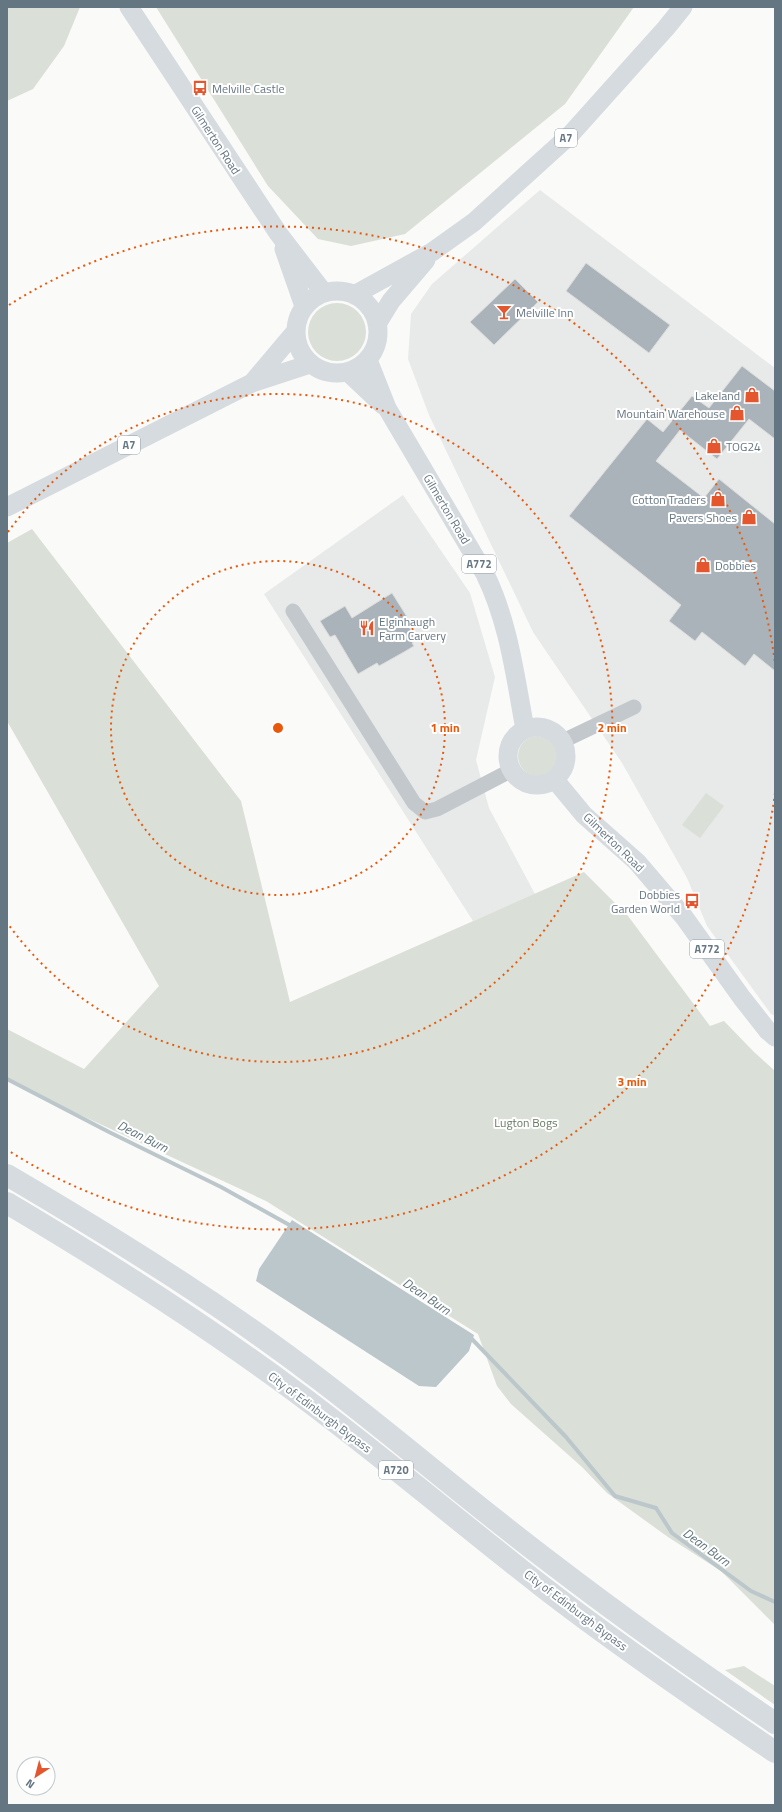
<svg xmlns="http://www.w3.org/2000/svg" width="782" height="1812" viewBox="0 0 782 1812" font-family="'Titillium Web',sans-serif">
<rect width="100%" height="100%" fill="#fafaf8"/>
<path fill="#e8e9e9" d="M540,190L775,368V1016L771,1014L707,926L687,878L622,763L533,632L429,415L408,359L411,314L432,284Z
M403,495L470,593L495,677L476,760L489,808L535,894L473,921L264,594Z"/>
<path fill="#dadfd7" d="M7,7H80L64,46L33,89L7,101Z
M156,7H634L565,104L405,234L351,246L318,239L268,186Z
M308 332a29 29 0 1 1 58 0a29 29 0 1 1-58 0Z
M32,529L241,801L290,1002L584,872L628,916L710,1026L724,1021L754,1052L775,1071V1625L721,1571L668,1537L607,1493L582,1467L511,1404L497,1386L478,1334L266,1201L7,1081V1029L84,1069L159,986L7,721V543Z
M518 756a20 20 0 1 1 40 0a20 20 0 1 1-40 0Z
M706,793L724,806L700,838L682,825Z
M744,1666L775,1686V1705L725,1670Z"/>
<path fill="#bbc7cb" d="M292,1220L474,1335L469,1351L436,1387L419,1386L256,1281L259,1269Z"/>
<g fill="none" stroke-linecap="round" stroke-linejoin="round">
<path stroke="#bbc7cb" stroke-width="4" d="M7,1079L109,1132L221,1187L293,1227
M469,1336L566,1437L615,1496L656,1508L672,1533L751,1591L775,1602"/>
</g>
<path fill="#aab3b9" stroke="#dcdcda" d="M586,263L670,325L649,353L566,291Z
M515,279L538,302L494,345L470,322Z
M742,366L775,391V439L749,419L717,459L680,430L656,461L704,498L719,479L775,524V671L754,654L745,666L702,632L695,641L669,621L681,605L569,516L647,419L663,432L692,396L709,408Z
M392,593L409,620L406,622L417,640L412,643L414,646L404,652L379,666L377,663L358,674L335,635L330,637L320,621L345,606L352,618Z"/>
<g fill="none" stroke-linecap="round" stroke-linejoin="round">
<path stroke="#c3c8cc" stroke-width="15" d="M293,611L414,803L425,812L437,809L512,770
M563,741L634,707"/>
<path stroke="#d6dbdf" stroke-width="19" d="M129,7L278,233L324,293
M284,249L304,306
M296 332a41 41 0 1 1 82 0a41 41 0 1 1-82 0Z
M354,295L432,252L474,222L570,135L666,28L683,7
M377,324L391,301L426,260
M368,360L387,408L485,574C509,623 515,676 525,729
M348,372L383,405
M252,383L295,332
M7,507L252,383L310,364
M508 756a29 29 0 1 1 58 0a29 29 0 1 1-58 0Z
M555,780L584,815L637,862L684,917L742,998L768,1031L775,1037"/>
<path stroke="#d6dbdf" stroke-width="22" d="M7,1175C116,1239 224,1306 324,1383C401,1442 474,1505 551,1563C624,1619 699,1672 775,1723
M7,1203C105,1261 201,1322 293,1390C377,1452 457,1520 539,1584C615,1643 695,1698 775,1752"/>
</g>
<g fill="none" stroke="#e8590c" stroke-width="2" stroke-dasharray="2 4">
<circle cx="278" cy="728" r="167"/>
<path d="M8 532A334 334 0 1 1 8 924"/>
<path d="M775 793A501 501 0 0 1 9 1151M9 305A501 501 0 0 1 775 663"/>
</g>
<defs>
<symbol id="bus-bare" viewBox="-9 -9 18 18"><path d="M-5-6H5V4H4V6H2V4H-2V6H-4V4H-5ZM-3.5-4V0h7V-4ZM-3.5 1.2v1.5H-2V1.2ZM2 1.2v1.5H3.5V1.2Z" fill="#e4572e" stroke="#fff" stroke-width="2.5" paint-order="stroke"/></symbol>
<symbol id="bar-bare" viewBox="-9 -9 18 18"><path d="M-6-5H6L.8 .8V4.5H3.5V6h-7V4.5H-.8V.8Z" fill="#e4572e" stroke="#fff" stroke-width="2.5" paint-order="stroke"/></symbol>
<symbol id="shop-bare" viewBox="-9 -9 18 18"><path d="M-5-2.5h2.3a2.7 3.5 0 0 1 5.4 0H5L5.5 6h-11ZM-1.5-2.5h3a1.5 2.3 0 0 0-3 0Z" fill="#e4572e" stroke="#fff" stroke-width="2.5" paint-order="stroke"/></symbol>
<symbol id="restaurant-bare" viewBox="-9 -9 18 18"><path d="M-5-6h1v4h1v-4h1v4h1v-4h1v5L-1.5 .5V6h-2V.5L-5-1ZM5-6V6H3V1.5H1.5Q1.5-4 5-6Z" fill="#e4572e" stroke="#fff" stroke-width="2.5" paint-order="stroke"/></symbol>
</defs>
<g fill-rule="evenodd">
<use href="#bus-bare" x="189" y="77" width="22" height="22"/>
<use href="#bar-bare" x="493" y="301" width="22" height="22"/>
<use href="#shop-bare" x="741" y="384" width="22" height="22"/>
<use href="#shop-bare" x="726" y="402" width="22" height="22"/>
<use href="#shop-bare" x="703" y="435" width="22" height="22"/>
<use href="#shop-bare" x="707" y="488" width="22" height="22"/>
<use href="#shop-bare" x="738" y="506" width="22" height="22"/>
<use href="#shop-bare" x="692" y="554" width="22" height="22"/>
<use href="#restaurant-bare" x="356" y="617" width="22" height="22"/>
<use href="#bus-bare" x="681" y="890" width="22" height="22"/>
</g>
<g text-anchor="middle" dominant-baseline="central" stroke-width="4" stroke-linejoin="round" paint-order="stroke">
<g fill="#fff" stroke="#939fa8" stroke-width="1">
<rect x="555" y="129" width="22" height="18" rx="3"/>
<rect x="118" y="436" width="22" height="18" rx="3"/>
<rect x="462" y="555" width="34" height="18" rx="3"/>
<rect x="690" y="940" width="34" height="18" rx="3"/>
<rect x="379" y="1461" width="34" height="18" rx="3"/>
</g>
<g font-size="11" font-weight="bold" fill="#657683">
<text x="566" y="138">A7</text>
<text x="129" y="445">A7</text>
<text x="479" y="564">A772</text>
<text x="707" y="949">A772</text>
<text x="396" y="1470">A720</text>
</g>
<g font-size="12" fill="#657683" stroke="#fff" text-anchor="start">
<text x="212" y="88">Melville Castle</text>
<text x="516" y="312">Melville Inn</text>
<text x="740" y="395" text-anchor="end">Lakeland</text>
<text x="725" y="413" text-anchor="end">Mountain Warehouse</text>
<text x="726" y="446">TOG24</text>
<text x="706" y="499" text-anchor="end">Cotton Traders</text>
<text x="737" y="517" text-anchor="end">Pavers Shoes</text>
<text x="715" y="565">Dobbies</text>
<text x="379" y="621">Elginhaugh<tspan x="379" dy="14">Farm Carvery</tspan></text>
<text x="680" y="894" text-anchor="end">Dobbies<tspan x="680" dy="14">Garden World</tspan></text>
</g>
<g font-size="12" fill="#657683" stroke="#fff">
<text transform="translate(216 140) rotate(57)">Gilmerton Road</text>
<text transform="translate(447 509) rotate(59)">Gilmerton Road</text>
<text transform="translate(614 842) rotate(44)">Gilmerton Road</text>
<text transform="translate(320 1412) rotate(37)">City of Edinburgh Bypass</text>
<text transform="translate(576 1610) rotate(37)">City of Edinburgh Bypass</text>
</g>
<g font-size="12" fill="#687a64" stroke="#fff">
<text x="526" y="1122">Lugton Bogs</text>
</g>
<g font-size="13" font-style="italic" fill="#60757c" stroke="#fff">
<text transform="translate(143 1136) rotate(27)">Dean Burn</text>
<text transform="translate(427 1296) rotate(34)">Dean Burn</text>
<text transform="translate(707 1547) rotate(36)">Dean Burn</text>
</g>
</g>
<circle cx="278" cy="728" r="6" fill="#e8590c" stroke="#fff" stroke-width="2"/>
<g font-size="12" text-anchor="middle" font-weight="bold" fill="#e8590c" stroke="#fff" stroke-width="4" stroke-linejoin="round" paint-order="stroke">
<text x="445" y="732">1 min</text>
<text x="612" y="732">2 min</text>
<text x="632" y="1086">3 min</text>
</g>
<rect width="782" height="1812" fill="none" stroke="#657683" stroke-width="16"/>
<g transform="translate(36 1776) rotate(216)"><circle r="19" fill="#ffffff" stroke="#c1c8cd"/>
<path d="M0-3L7 15L0 10L-7 15Z" fill="#e4572e"/>
<text y="-6" font-size="11" font-weight="bold" text-anchor="middle" fill="#657683">N</text>
</g>
</svg>
